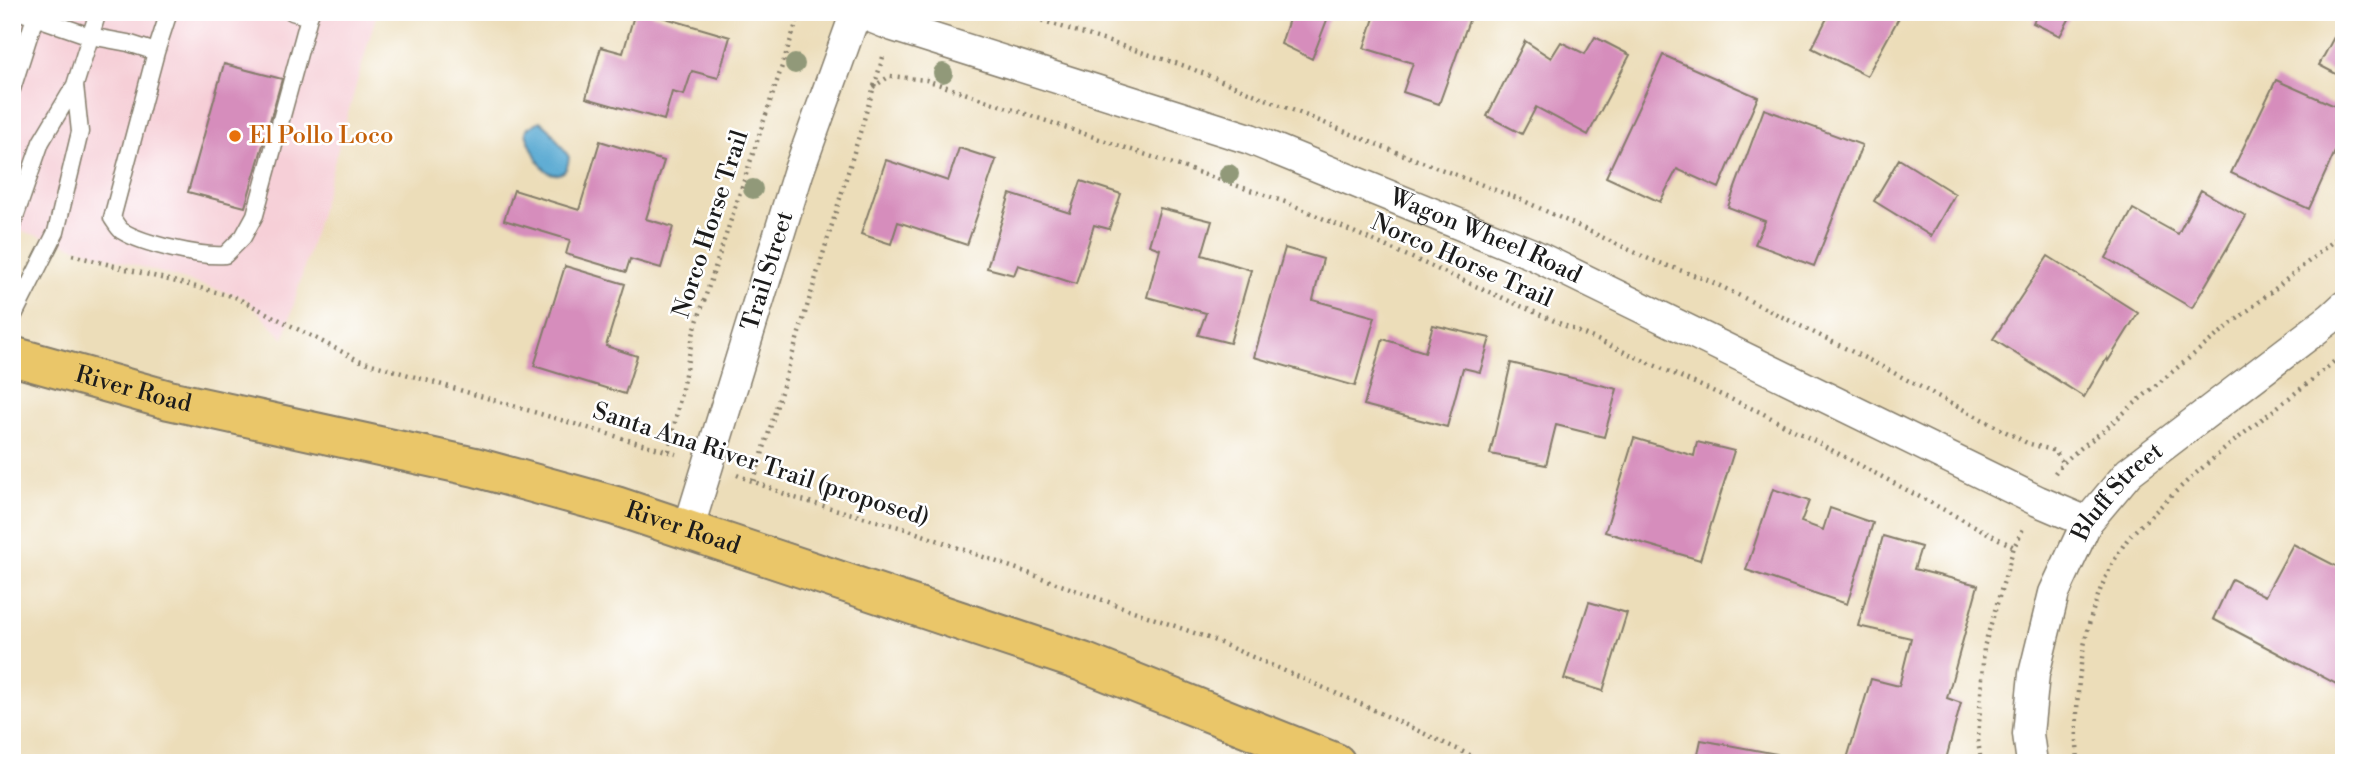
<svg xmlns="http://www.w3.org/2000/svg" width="2356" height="775" viewBox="0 0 2356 775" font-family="'Libre Bodoni',serif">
<rect width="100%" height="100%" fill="#fff"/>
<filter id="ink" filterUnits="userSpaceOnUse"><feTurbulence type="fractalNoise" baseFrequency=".0143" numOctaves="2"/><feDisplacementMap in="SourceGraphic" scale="14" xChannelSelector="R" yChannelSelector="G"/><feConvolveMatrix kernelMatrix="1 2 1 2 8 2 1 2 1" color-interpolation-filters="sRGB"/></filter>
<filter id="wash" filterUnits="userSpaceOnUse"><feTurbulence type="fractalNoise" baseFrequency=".00686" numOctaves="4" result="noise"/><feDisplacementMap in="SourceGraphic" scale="28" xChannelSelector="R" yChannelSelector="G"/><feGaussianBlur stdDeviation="1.57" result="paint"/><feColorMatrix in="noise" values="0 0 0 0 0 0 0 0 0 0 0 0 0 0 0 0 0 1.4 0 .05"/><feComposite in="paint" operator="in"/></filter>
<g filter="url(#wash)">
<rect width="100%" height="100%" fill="#ecddb9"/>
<path fill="#f6cfd7" d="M12,12H377L284,339L245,298L12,228Z"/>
<path fill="#56a8d1" stroke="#396276" stroke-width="2" d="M540,121L550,130L569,157C568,165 567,173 558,174C541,177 533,149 527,137L526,131L528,128Z"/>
<g id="blocks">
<path fill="#d68dbc" d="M635,12H645L730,37L718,78L692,71L684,95L672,92L664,120L586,98L601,47L623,53Z
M1272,12H1330L1312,59L1281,44L1289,19Z
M1376,12H1472L1439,104L1403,92L1413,63L1364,48Z
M1830,12H1902L1867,76L1812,48Z
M2038,12H2073L2060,36L2033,23Z
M2341,24L2344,25V78L2319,65Z
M1595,37L1630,55L1588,135L1536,107L1522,134L1487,116L1525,41L1551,58L1561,42L1585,54Z
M1663,55L1758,97L1719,188L1677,169L1660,202L1606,177Z
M224,64L282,79L245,207L188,192Z
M2276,80L2344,110V132L2309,209L2231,173Z
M1764,109L1862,145L1814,266L1755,244L1765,221L1728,207Z
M600,141L664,161L646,219L673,227L661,268L630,259L626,272L566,254L570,240L504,220L514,190L579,210Z
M959,148L996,160L967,245L898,222L891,244L861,234L886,160L948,181Z
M1899,159L1955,194L1931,236L1874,201Z
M1081,181L1121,194L1109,229L1094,225L1076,284L1018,265L1014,275L987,268L1010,194L1070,213Z
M2201,190L2246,216L2192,308L2106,258L2133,209L2178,234Z
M1160,208L1212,221L1202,255L1251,270L1230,343L1198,335L1206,313L1147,297L1160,249L1149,245Z
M1285,248L1323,259L1313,300L1375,317L1355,386L1254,357Z
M2048,256L2138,313L2108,361L2107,358L2084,397L1993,339Z
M565,266L625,284L606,346L637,356L625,394L534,366Z
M1433,325L1490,338L1480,372L1463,368L1447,427L1364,405L1383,339L1425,352Z
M1511,363L1617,389L1604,437L1556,425L1546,465L1490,454Z
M1634,438L1694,456L1697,442L1734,451L1700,560L1605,532Z
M1773,489L1809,501L1801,522L1823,530L1830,508L1873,523L1847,604L1746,570Z
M1883,536L1921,547L1914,569L1978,585L1947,698L1961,703L1945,763L1846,762L1871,679L1899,686L1911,638L1858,626Z
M2293,544L2344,570V683L2342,687L2213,619L2232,579L2265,596Z
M1589,602L1627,613L1603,691L1564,679Z
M1701,740L1777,754L1776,763H1696Z"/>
</g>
</g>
<g filter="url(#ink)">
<use href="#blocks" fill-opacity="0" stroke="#847c6a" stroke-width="2"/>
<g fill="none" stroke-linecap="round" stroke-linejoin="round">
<defs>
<path id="lane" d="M20,12L35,17L37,12
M292,12L309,17L311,12
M156,52L112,218C115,222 118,228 122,231C143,244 200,257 225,255L243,237L255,215L309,17
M12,89L35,17L90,36L128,43L156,52L169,12
M12,226L41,142L75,85L98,12
M12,319L56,232L80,132L75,85"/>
<g id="street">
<path id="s1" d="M858,12L893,26L1250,139L1532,254L2038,501L2087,522"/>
<path id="s2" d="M688,530L798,173L856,12"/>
<path id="s3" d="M2032,763L2028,734L2034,674L2054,593L2087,522L2129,472L2331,318L2344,306"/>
</g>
<g id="primary">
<path id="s4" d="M12,356L169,400L475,467L616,506L1083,662L1336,763"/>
</g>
</defs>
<use href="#lane" stroke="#847c6a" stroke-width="19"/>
<use href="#street" stroke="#847c6a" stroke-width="33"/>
<use href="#primary" stroke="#847c6a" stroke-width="42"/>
<path stroke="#847c6a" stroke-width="4.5" stroke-dasharray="2 5" stroke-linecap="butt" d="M1015,12L1185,66L1383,147L1522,200L1649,259L1710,281L1877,364L2027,443L2055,451L2062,462
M873,87L890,76L926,80L1288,203L1760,412L2014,547
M72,255L235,297L358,360L676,454
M669,451L694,331L800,12
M2055,473C2066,456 2095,439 2111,424C2187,357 2267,297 2344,232
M737,475L795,498L906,529L1211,639L1361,704L1487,763
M754,481L883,57
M1981,763L1978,740L1984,647L2014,547L2023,529
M2078,763C2073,689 2082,606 2125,543C2133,531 2147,520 2158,509C2212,454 2278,409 2337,359"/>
<use href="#lane" stroke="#fff" stroke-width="16"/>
<use href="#street" stroke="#fff" stroke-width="30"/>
<use href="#primary" stroke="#eac669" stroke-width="38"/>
</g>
<g fill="#919979">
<circle cx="795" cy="64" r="10"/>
<circle cx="943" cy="73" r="10"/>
<circle cx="1229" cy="174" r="10"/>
<circle cx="753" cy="189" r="10"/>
</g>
</g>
<circle fill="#e8710a" stroke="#fff" stroke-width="2.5" cx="235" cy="136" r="7"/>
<g text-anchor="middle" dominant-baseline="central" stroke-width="5" stroke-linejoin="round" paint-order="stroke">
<g font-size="24" fill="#c56008" stroke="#fff" text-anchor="start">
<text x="249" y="136">El Pollo Loco</text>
</g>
<g font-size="24" fill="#1c1c1c" stroke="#fff">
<text transform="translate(711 224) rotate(-72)">Norco Horse Trail</text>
<text stroke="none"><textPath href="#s1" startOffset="667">Wagon Wheel Road</textPath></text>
<text transform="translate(1462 261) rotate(24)">Norco Horse Trail</text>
<text stroke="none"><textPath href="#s2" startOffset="271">Trail Street</textPath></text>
<text stroke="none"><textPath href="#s4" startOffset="126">River Road</textPath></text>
<text transform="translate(761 465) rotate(18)">Santa Ana River Trail (proposed)</text>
<text stroke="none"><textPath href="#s3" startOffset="294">Bluff Street</textPath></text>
<text stroke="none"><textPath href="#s4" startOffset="693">River Road</textPath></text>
</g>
</g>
<rect width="2356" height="775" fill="none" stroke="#fff" stroke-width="42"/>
</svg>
